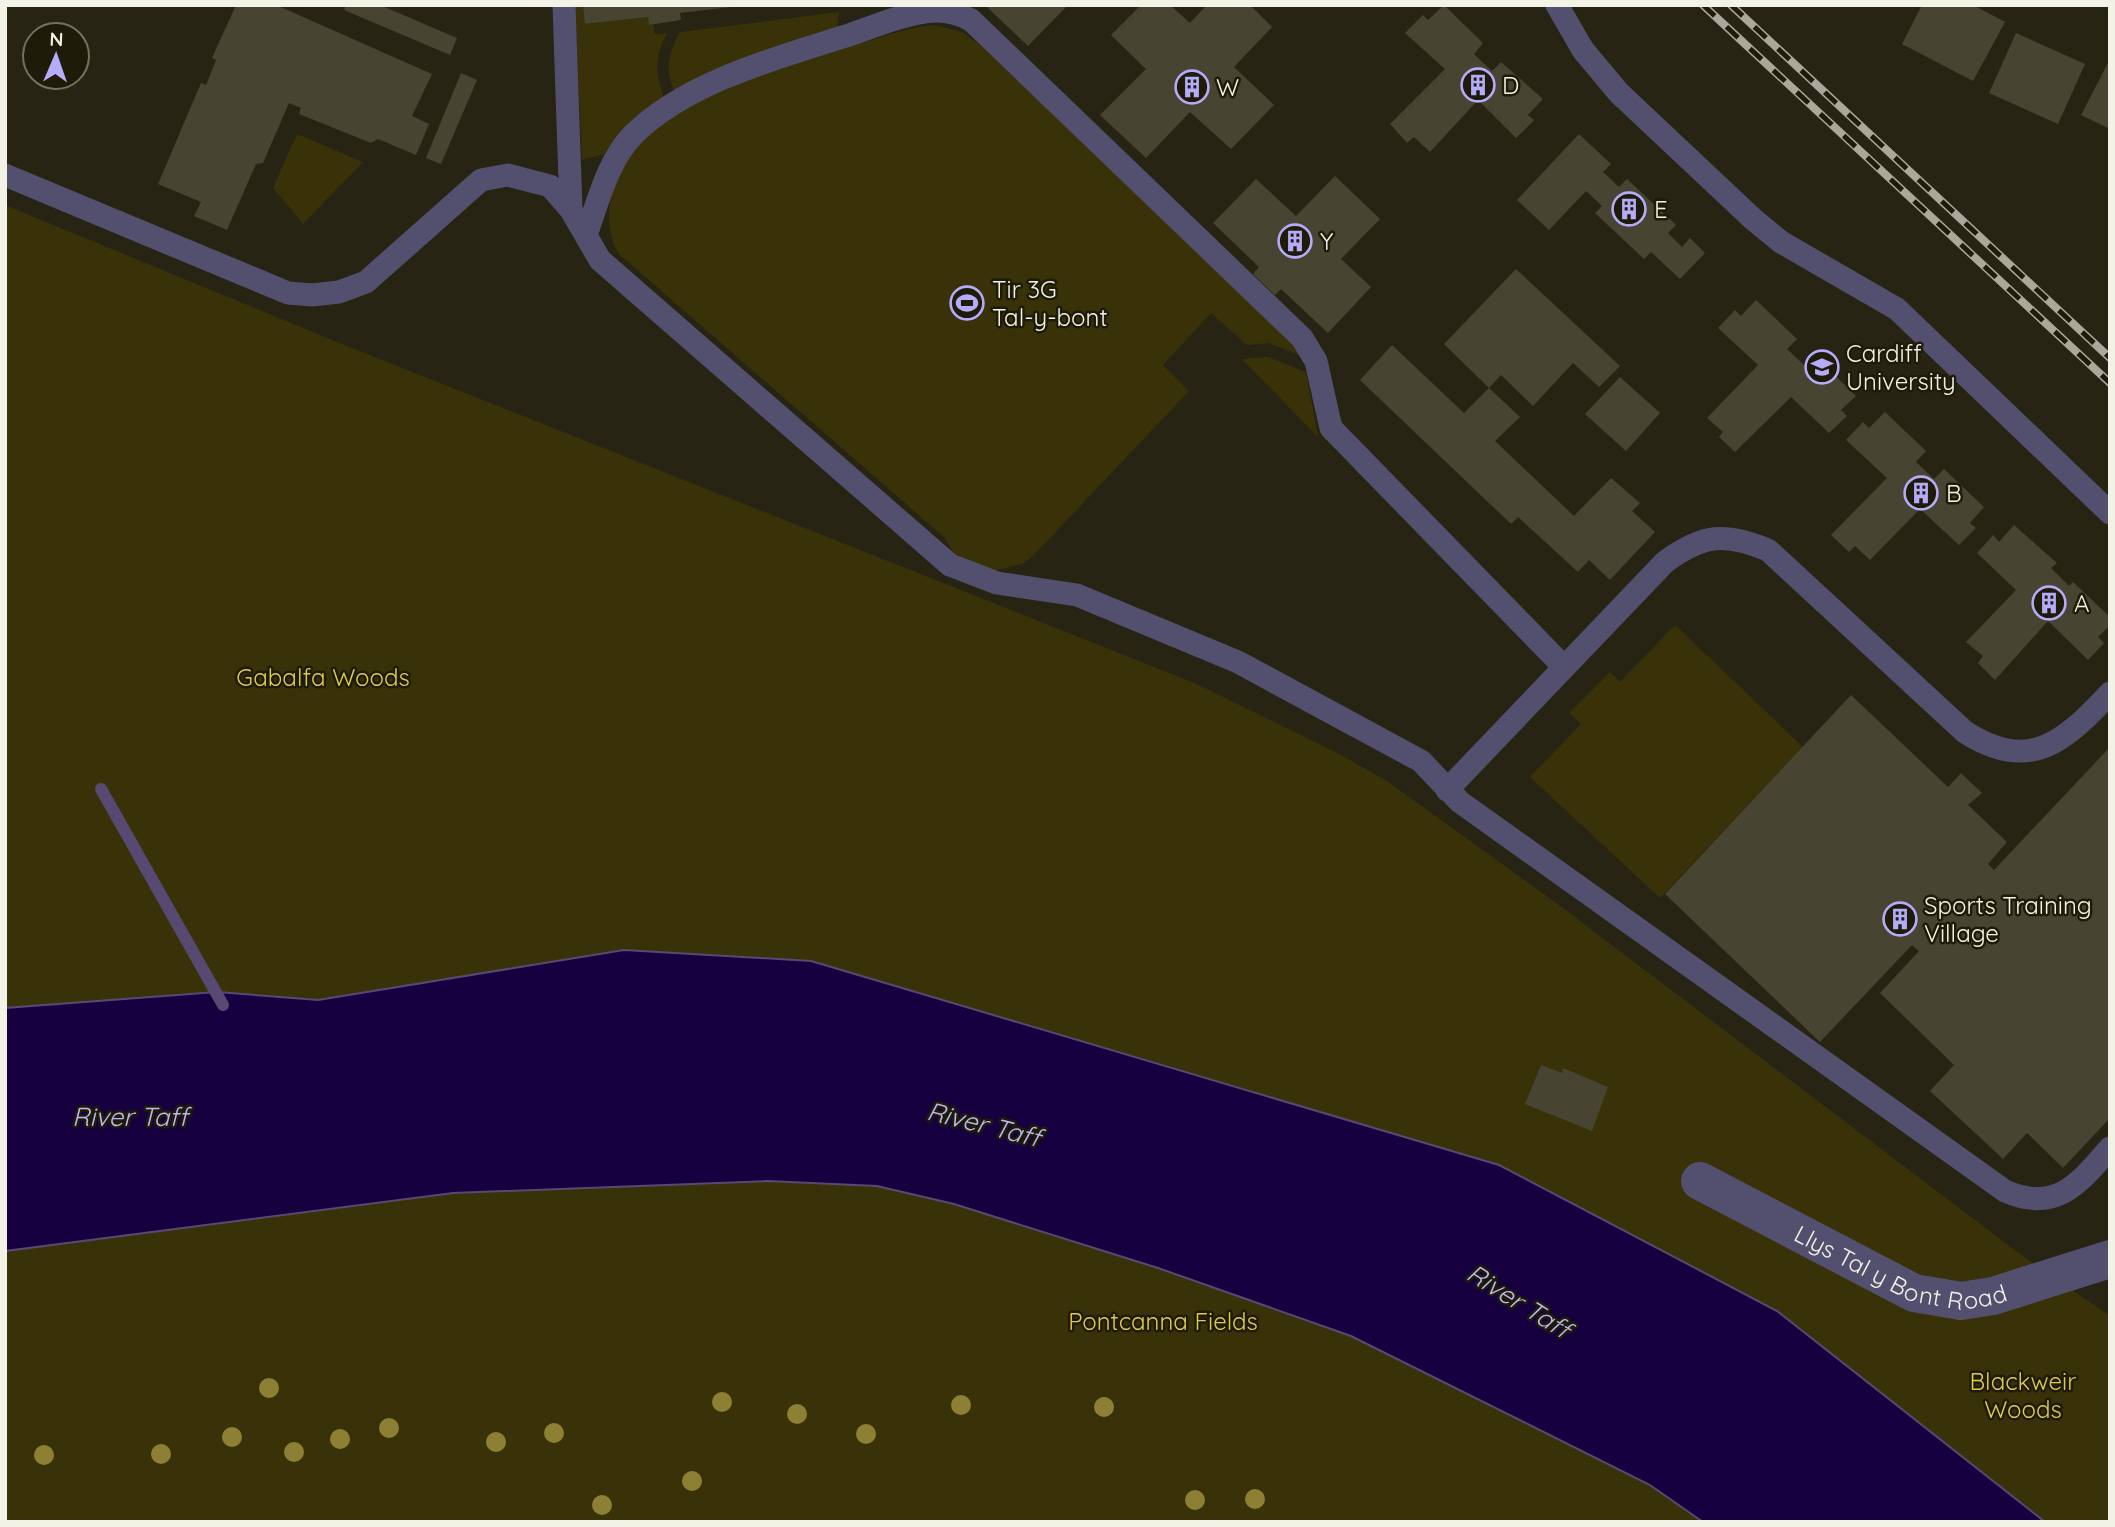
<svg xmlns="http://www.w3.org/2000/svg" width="2115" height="1527" viewBox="0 0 2115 1527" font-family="Quicksand,sans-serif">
<rect width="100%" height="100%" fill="#272413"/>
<path fill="#393209" d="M575,5H583L586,24L648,17L649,25L654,24V34L667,33C654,58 655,73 664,98C641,115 619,129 605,154L582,160Z
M839,12L837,27L674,92C665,68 668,55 680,32Z
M934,25L962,32L980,45L1262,312L1289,339L1300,355L1269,343L1247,345L1211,313L1163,365L1189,391L1032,557L1022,564L993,571L957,558L944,537L619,254C596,218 616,161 648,135C709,87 793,62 867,41C889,35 911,27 934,25Z
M297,134L363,162L303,224L273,188Z
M5,205L347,346L1197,684L1341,755L1387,781L1559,905L2020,1254L2110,1316V1522H2045L1777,1311L1499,1165L811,961L624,950L318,1000L217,992L5,1008Z
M1268,357L1306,372L1318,437L1242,359Z
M1675,625L1803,747L1660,898L1530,777L1581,724L1569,713L1610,672L1620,682Z
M768,1181L877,1186L954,1204L1158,1268L1351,1336L1650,1485L1703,1522H5V1251L453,1193Z"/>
<path fill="#160040" stroke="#584972" stroke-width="2" d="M624,950L811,961L1499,1165L1777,1311L2045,1522H1703L1650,1485L1351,1336L1158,1268L954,1204L877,1186L768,1181L453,1193L5,1251V1008L217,992L318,1000Z"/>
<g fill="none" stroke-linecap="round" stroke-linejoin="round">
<path stroke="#584972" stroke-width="12" d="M101,789L223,1005"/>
</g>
<path fill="#484432" d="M236,5H276L432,74L412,116L429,124L416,155L378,139L371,143L299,114L301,108L289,103L263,163L256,164L227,230L194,216L201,202L158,184L201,83L206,85L216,60L212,58Z
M346,5H380L457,38L450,55L344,10Z
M583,5H730L731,7L680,13L681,20L649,25L648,17L585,24Z
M985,5H1068L1028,46Z
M1141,5H1170L1190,23L1207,5H1250L1272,27L1234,67L1274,105L1231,149L1190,112L1146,158L1100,115L1146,69L1111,35Z
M1444,5L1483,43L1474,54L1492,71L1501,62L1543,99L1528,115L1534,120L1516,138L1478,100L1430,152L1414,137L1407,143L1390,124L1445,69L1405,33L1423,15L1428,20Z
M1922,5H1973L2005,22L1973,81L1902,44Z
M2016,33L2085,64L2058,124L1989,93Z
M2110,59V129L2081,115Z
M461,73L477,80L441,164L426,158Z
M1579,134L1611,164L1603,172L1619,187L1627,179L1676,225L1668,233L1682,247L1690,238L1705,253L1680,279L1651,252L1644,259L1595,213L1602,206L1586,191L1549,230L1517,200Z
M1335,176L1380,219L1341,259L1371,287L1328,333L1281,289L1275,295L1253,274L1259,267L1213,223L1256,179L1296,216Z
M1516,269L1620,366L1599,387L1573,363L1533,406L1501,375L1489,388L1444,344Z
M1756,300L1797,339L1787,349L1804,365L1814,355L1856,396L1841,410L1847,416L1829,433L1791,397L1735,452L1719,437L1723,432L1707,418L1758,365L1718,328L1735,310L1741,316Z
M1392,345L1464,413L1489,388L1520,417L1495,441L1574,516L1611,478L1640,503L1632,511L1655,532L1610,580L1589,560L1578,572L1518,517L1511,524L1360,380Z
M1620,377L1660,413L1626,451L1585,414Z
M1885,412L1926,451L1916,462L1934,479L1944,469L1984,507L1970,523L1976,528L1959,545L1920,509L1870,560L1855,546L1849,552L1831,535L1887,478L1846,440L1863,422L1869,428Z
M2014,525L2057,563L2051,568L2069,586L2073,582L2110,617V625L2098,637L2104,643L2088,660L2048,621L1995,680L1978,663L1983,656L1966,642L2016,590L1977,553L1993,535L1999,542Z
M1851,695L1948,787L1961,773L1982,793L1968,805L2007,842L1988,864L1994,870L2110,747V1118L2063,1168L2027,1133L2003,1159L1930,1091L1954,1065L1880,993L1919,951L1912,945L1820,1042L1665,894Z
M1541,1065L1562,1073L1563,1068L1608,1087L1592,1131L1525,1104Z"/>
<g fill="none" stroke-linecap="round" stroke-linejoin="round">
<path stroke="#53506f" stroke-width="23" d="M564,5L571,210
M1557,5L1583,50L1619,93L1753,219L1781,242L1897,309L2110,513
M5,175L288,293L312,295L339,292L366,282L481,180L508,175L550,186L571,210L600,260L950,565L997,583L1077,595L1238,662L1421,761L1460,802L2005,1191C2055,1213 2078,1185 2110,1148
M586,235C598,202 608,160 633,135C686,82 779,57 849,35C873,27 900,15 925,12C942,9 956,12 971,20L1302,338L1316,361L1331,428L1564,667
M1447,790L1665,562C1703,534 1725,532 1768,550L1965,732C2030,774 2065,741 2110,693"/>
<path stroke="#53506f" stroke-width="38" id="s1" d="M1700,1181L1914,1293L1961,1301L1993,1296L2110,1259"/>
<defs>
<path id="rail" d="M1703,5L2110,383
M1731,5L2110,358"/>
</defs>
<use href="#rail" stroke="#a9a89a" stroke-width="8"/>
<use href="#rail" stroke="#1e1b09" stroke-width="5" stroke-dasharray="16" stroke-linecap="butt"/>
</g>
<g fill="#8d7f33">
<circle cx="269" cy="1388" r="10"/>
<circle cx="722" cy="1402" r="10"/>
<circle cx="961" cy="1405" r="10"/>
<circle cx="1104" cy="1407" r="10"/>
<circle cx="797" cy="1414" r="10"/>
<circle cx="389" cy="1428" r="10"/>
<circle cx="554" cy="1433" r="10"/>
<circle cx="866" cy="1434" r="10"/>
<circle cx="232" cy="1437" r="10"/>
<circle cx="340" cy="1439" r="10"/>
<circle cx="496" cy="1442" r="10"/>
<circle cx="294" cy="1452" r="10"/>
<circle cx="161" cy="1454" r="10"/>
<circle cx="44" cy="1455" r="10"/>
<circle cx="692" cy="1481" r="10"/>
<circle cx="1255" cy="1499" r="10"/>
<circle cx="1195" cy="1500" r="10"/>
<circle cx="602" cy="1505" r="10"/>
</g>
<defs>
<symbol id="building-ring" viewBox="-11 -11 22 22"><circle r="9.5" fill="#1e1b09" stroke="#b4acf9" stroke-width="1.5"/><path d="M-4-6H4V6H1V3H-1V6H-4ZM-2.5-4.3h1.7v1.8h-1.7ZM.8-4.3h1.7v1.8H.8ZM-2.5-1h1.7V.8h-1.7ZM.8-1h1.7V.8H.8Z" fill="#b4acf9"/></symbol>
<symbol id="stadium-ring" viewBox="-11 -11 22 22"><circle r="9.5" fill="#1e1b09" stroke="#b4acf9" stroke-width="1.5"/><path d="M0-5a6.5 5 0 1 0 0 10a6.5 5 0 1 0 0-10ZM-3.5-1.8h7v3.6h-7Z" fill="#b4acf9"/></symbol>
<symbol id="university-ring" viewBox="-11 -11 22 22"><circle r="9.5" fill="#1e1b09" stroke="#b4acf9" stroke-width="1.5"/><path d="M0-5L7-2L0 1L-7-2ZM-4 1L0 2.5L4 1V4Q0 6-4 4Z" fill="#b4acf9"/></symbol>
</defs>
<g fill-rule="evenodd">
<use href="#building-ring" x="1459" y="66" width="38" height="38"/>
<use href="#building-ring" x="1173" y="68" width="38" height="38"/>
<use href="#building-ring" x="1610" y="190" width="38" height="38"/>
<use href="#building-ring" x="1276" y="222" width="38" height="38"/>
<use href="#stadium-ring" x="948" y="284" width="38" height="38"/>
<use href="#university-ring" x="1803" y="348" width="38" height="38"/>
<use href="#building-ring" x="1902" y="474" width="38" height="38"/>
<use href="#building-ring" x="2030" y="584" width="38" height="38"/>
<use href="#building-ring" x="1881" y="900" width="38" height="38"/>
</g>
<g text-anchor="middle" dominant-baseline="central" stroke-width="5" stroke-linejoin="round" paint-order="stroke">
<g font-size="24" fill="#f3f2e6" stroke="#1e1b09" text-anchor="start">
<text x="1502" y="85">D</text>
<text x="1216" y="87">W</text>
<text x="1654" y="209">E</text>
<text x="1320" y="241">Y</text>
<text x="992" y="289">Tir 3G<tspan x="992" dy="28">Tal-y-bont</tspan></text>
<text x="1846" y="353">Cardiff<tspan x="1846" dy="28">University</tspan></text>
<text x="1946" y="493">B</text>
<text x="2074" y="603">A</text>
<text x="1924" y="905">Sports Training<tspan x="1924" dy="28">Village</tspan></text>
</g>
<g font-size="24" fill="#e0ca4e" stroke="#1e1b09">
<text x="323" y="677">Gabalfa Woods</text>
<text x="1163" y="1321">Pontcanna Fields</text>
<text x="2023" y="1381">Blackweir<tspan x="2023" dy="28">Woods</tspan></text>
</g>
<g font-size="24" fill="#f3f2e6" stroke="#1e1b09">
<text stroke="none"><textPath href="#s1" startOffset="222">Llys Tal y Bont Road</textPath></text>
</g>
<g font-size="26" font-style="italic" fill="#bdb7f5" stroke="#1e1b09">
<text x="130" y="1116">River Taff</text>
<text transform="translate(984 1124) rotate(14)">River Taff</text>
<text transform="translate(1519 1301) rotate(32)">River Taff</text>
</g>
</g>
<rect width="2115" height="1527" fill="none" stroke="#f3f2e6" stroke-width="14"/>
<g transform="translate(56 56) rotate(2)"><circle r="33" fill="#1e1b09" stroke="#737161" stroke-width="2"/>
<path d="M0-5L12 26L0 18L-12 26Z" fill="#b4acf9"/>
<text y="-10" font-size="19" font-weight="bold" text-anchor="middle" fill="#f3f2e6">N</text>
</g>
</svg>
